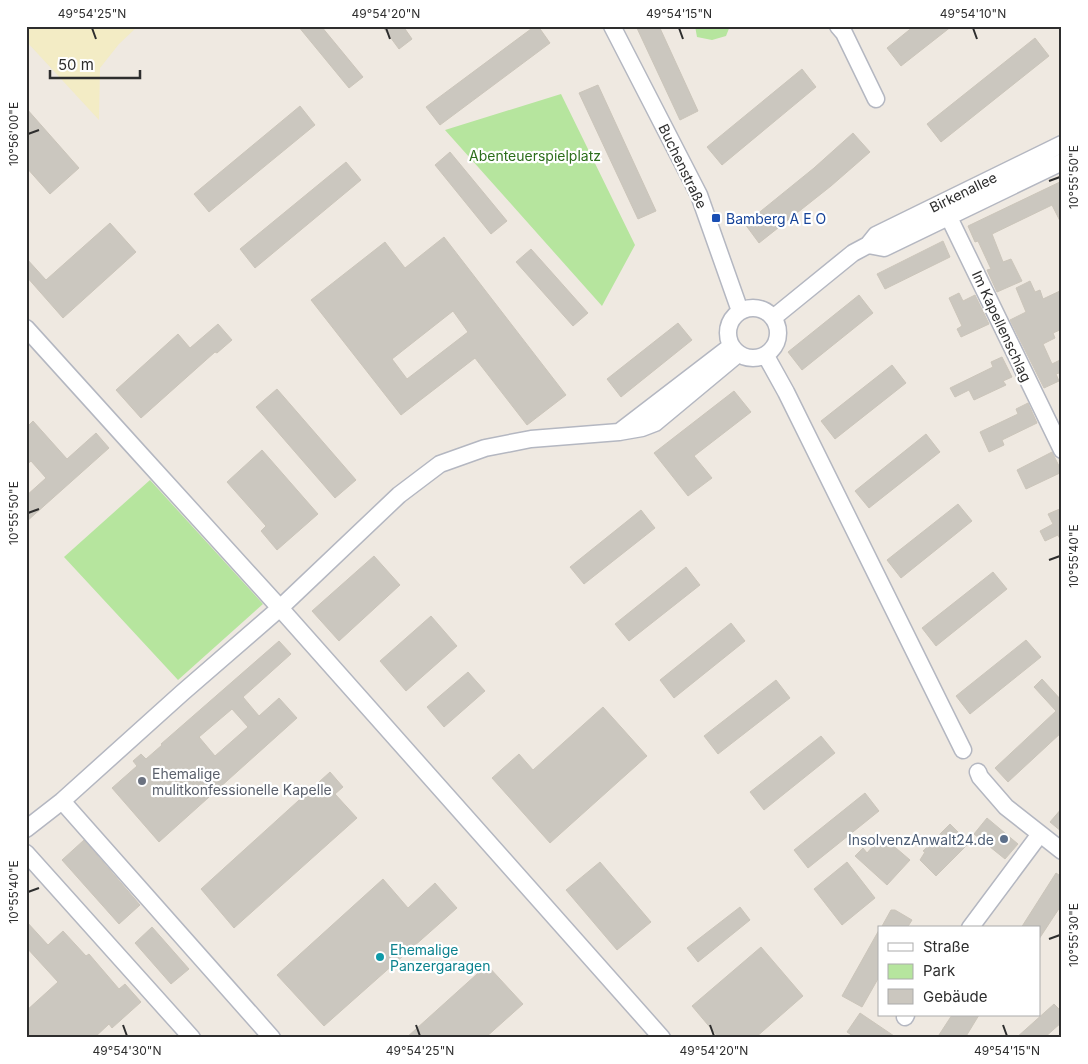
<svg xmlns="http://www.w3.org/2000/svg" width="1088" height="1064" viewBox="0 0 1088 1064" font-family="Inter,sans-serif">
<rect width="100%" height="100%" fill="#efe9e1"/>
<path fill="#b6e59e" d="M695,26H730L726,36L712,40L697,37Z
M561,94L635,245L602,306L445,130Z
M150,480L263,604L178,680L64,557Z"/>
<path fill="#f3ecc5" d="M26,26H138L119,44L100,68L99,120L26,41Z"/>
<path fill="#cbc7bf" stroke="#cbc5ba" fill-rule="evenodd" d="M298,26H321L363,77L349,88Z
M382,26H403L412,39L399,49Z
M535,26H538L550,43L440,125L426,107Z
M636,26H659L698,111L680,120Z
M914,26H952L901,66L887,48Z
M1035,38L1049,56L941,142L927,124Z
M802,69L816,87L722,165L707,147Z
M598,85L656,211L638,219L579,93Z
M300,106L315,125L209,212L194,194Z
M26,108L79,168L50,194L26,167Z
M853,133L870,152L831,186L759,243L745,224L814,168Z
M450,152L507,221L491,234L435,165Z
M346,162L361,180L255,268L240,249Z
M1062,181V225L1052,205L992,234L1003,262L1011,259L1022,281L997,292L987,270L991,269L978,241L975,242L968,226Z
M110,223L136,252L63,318L26,276V258L46,280Z
M444,237L566,395L527,425L475,358L401,415L311,300L385,242L405,268ZM453,311L468,332L407,379L392,359Z
M943,241L950,257L885,289L877,274Z
M531,249L588,313L573,326L516,262Z
M1030,281L1035,292L1040,290L1043,299L1062,290V329L1053,333L1055,338L1043,344L1052,364L1062,359V372L1056,374L1059,381L1044,388L1010,320L1026,312L1016,288Z
M959,293L963,301L975,295L989,324L961,337L957,329L962,326L949,298Z
M859,295L873,313L802,370L788,352Z
M678,323L692,340L621,397L607,379Z
M218,324L232,340L217,353L215,352L141,418L116,390L178,334L190,348Z
M1002,357L1012,377L1003,381L1006,385L974,400L969,390L955,397L950,388L993,367L991,362Z
M892,365L906,383L835,439L821,421Z
M277,389L356,480L335,498L256,407Z
M734,391L751,412L694,456L712,478L688,496L654,453Z
M1028,403L1037,423L1002,440L1004,445L989,452L980,432L1018,414L1016,409Z
M33,421L67,459L96,433L109,448L26,522V496L46,478L31,461L26,465V428Z
M926,434L940,452L869,508L855,491Z
M262,450L318,514L277,550L261,531L266,526L227,482Z
M1052,452L1062,472L1026,489L1017,470Z
M958,504L972,521L901,578L887,560Z
M1062,508V543L1058,535L1045,541L1040,531L1053,524L1048,514Z
M641,510L655,528L584,584L570,567Z
M374,556L400,585L339,641L312,611Z
M686,567L700,585L629,641L615,624Z
M993,572L1007,589L936,646L922,628Z
M431,616L457,646L406,691L380,661Z
M731,623L745,641L674,698L660,680Z
M1026,640L1041,657L970,714L956,696Z
M279,641L291,654L243,697L259,716L279,698L297,718L159,842L112,788L137,766L133,761L141,754L146,759L162,745L161,744ZM232,709L248,727L215,756L199,737Z
M468,672L485,691L444,727L427,707Z
M1042,679L1062,701V732L1008,782L995,768L1056,711L1034,687Z
M776,680L790,698L718,754L704,736Z
M603,707L647,756L550,843L492,778L519,754L533,770Z
M821,736L835,753L764,810L750,792Z
M330,772L343,787L335,794L357,818L234,928L201,889Z
M865,793L879,811L808,868L794,850Z
M1062,808V832L1050,822Z
M987,818L1018,844L1005,859L974,834Z
M950,824L969,843L936,876L920,860L925,852L923,851Z
M882,836L910,860L887,885L855,856L863,848L867,853Z
M84,840L140,905L119,924L62,860Z
M600,862L651,922L617,950L566,890Z
M847,862L875,898L842,925L814,889Z
M1056,873L1062,877V904L1039,939V928H1021Z
M383,879L408,908L435,883L457,908L324,1026L277,975Z
M740,907L750,920L698,962L687,948Z
M891,910H895L912,920L907,928H881Z
M26,921L48,945L63,931L86,956L89,954L119,989L125,984L141,1002L112,1028L109,1024L94,1038H26V1011L58,982L26,947Z
M152,927L189,969L171,984L135,943Z
M879,930V977L862,1007L842,996Z
M761,947L803,996L755,1038H719L692,1006Z
M487,965L523,1004L485,1038H406Z
M1054,1004L1062,1012V1022L1044,1038H1016Z
M860,1013L897,1038H856L847,1032Z
M952,1015H979L965,1038H937Z"/>
<g fill="none" stroke-linecap="round" stroke-linejoin="round">
<defs>
<path id="minor" d="M612,26L699,195L740,311
M838,26L844,33L876,99
M942,203L1062,450
M868,245L884,248L1062,162
M728 333a25 25 0 1 1 50 0a25 25 0 1 1-50 0Z
M773,318L853,253L868,245L876,235L1062,144
M26,328L141,455L280,608L662,1038
M731,346L619,432L642,428L655,423L738,354
M766,356L786,392L963,750
M978,772L980,777L1006,807L1062,851
M62,801L272,1038
M26,829L62,801L182,693L280,608L399,495L440,464L485,448L531,439L619,432
M26,853L192,1038
M970,928L1040,834
M905,1017L906,1015"/>
</defs>
<use href="#minor" stroke="#b4b7c1" stroke-width="19"/>
<use href="#minor" stroke="#fff" stroke-width="16"/>
</g>
<path fill="none" stroke="#2e2e2e" stroke-width="2" d="M92,28L96,39M386,28L390,39M679,28L683,39M973,28L977,39M28,134L39,130M1049,181L1060,177M28,513L39,509M1049,560L1060,556M28,892L39,888M1049,939L1060,935M123,1025L127,1036M416,1025L420,1036M710,1025L714,1036M1003,1025L1007,1036"/>
<rect fill="#1a4fb4" stroke="#fff" stroke-width="2" x="711" y="213" width="10" height="10" rx="2.5"/>
<circle fill="#6b7280" stroke="#fff" stroke-width="2" cx="142" cy="781" r="5"/>
<circle fill="#5c6f8a" stroke="#fff" stroke-width="2" cx="1004" cy="839" r="5"/>
<circle fill="#0f9aa8" stroke="#fff" stroke-width="2" cx="380" cy="957" r="5"/>
<g text-anchor="middle" dominant-baseline="central" stroke-width="4.5" stroke-linejoin="round" paint-order="stroke">
<g font-size="14" fill="#2c6e1b" stroke="#fff">
<text x="535" y="155">Abenteuerspielplatz</text>
</g>
<g font-size="14" fill="#2e2e2e" stroke="#fff">
<text transform="translate(683 166) rotate(64)">Buchenstraße</text>
<text transform="translate(963 192) rotate(-26)">Birkenallee</text>
<text transform="translate(1002 326) rotate(65)">Im Kapellenschlag</text>
</g>
<g font-size="14" fill="#164399" stroke="#fff" text-anchor="start">
<text x="726" y="218">Bamberg A E O</text>
</g>
<g font-size="14" fill="#5b616d" stroke="#fff" text-anchor="start">
<text x="152" y="773">Ehemalige<tspan x="152" dy="16">mulitkonfessionelle Kapelle</tspan></text>
</g>
<g font-size="14" fill="#4e5e75" stroke="#fff" text-anchor="end">
<text x="994" y="839">InsolvenzAnwalt24.de</text>
</g>
<g font-size="14" fill="#0d838f" stroke="#fff" text-anchor="start">
<text x="390" y="949">Ehemalige<tspan x="390" dy="16">Panzergaragen</tspan></text>
</g>
</g>
<rect width="1088" height="1064" fill="none" stroke="#ffffff" stroke-width="55"/>
<rect x="878" y="926" width="162" height="90" fill="#ffffff" stroke="#ababab"/>
<rect x="888" y="943" width="25" height="8" fill="#ffffff" stroke="#ababab"/>
<text x="923" y="952" font-size="15" fill="#2e2e2e">Straße</text>
<rect x="888" y="964" width="25" height="15" fill="#b6e59e" stroke="#ababab"/>
<text x="923" y="976" font-size="15" fill="#2e2e2e">Park</text>
<rect x="888" y="989" width="25" height="15" fill="#cbc7bf" stroke="#ababab"/>
<text x="923" y="1002" font-size="15" fill="#2e2e2e">Gebäude</text>
<path d="M50 70v8h90v-8" fill="none" stroke="#2e2e2e" stroke-width="2.5"/>
<text x="58" y="70" font-size="15" fill="#2e2e2e" stroke="#ffffff" stroke-width="4" paint-order="stroke">50 m</text>
<rect x="28" y="28" width="1032" height="1008" fill="none" stroke="#2e2e2e" stroke-width="2"/>
<g font-size="12" text-anchor="middle" fill="#2e2e2e">
<text x="92" y="18">49°54'25"N</text>
<text x="386" y="18">49°54'20"N</text>
<text x="679" y="18">49°54'15"N</text>
<text x="973" y="18">49°54'10"N</text>
<text transform="translate(14 134) rotate(-90)" y="4">10°56'00"E</text>
<text transform="translate(1074 177) rotate(-90)" y="4">10°55'50"E</text>
<text transform="translate(14 513) rotate(-90)" y="4">10°55'50"E</text>
<text transform="translate(1074 556) rotate(-90)" y="4">10°55'40"E</text>
<text transform="translate(14 892) rotate(-90)" y="4">10°55'40"E</text>
<text transform="translate(1074 935) rotate(-90)" y="4">10°55'30"E</text>
<text x="127" y="1055">49°54'30"N</text>
<text x="420" y="1055">49°54'25"N</text>
<text x="714" y="1055">49°54'20"N</text>
<text x="1007" y="1055">49°54'15"N</text>
</g>
</svg>
